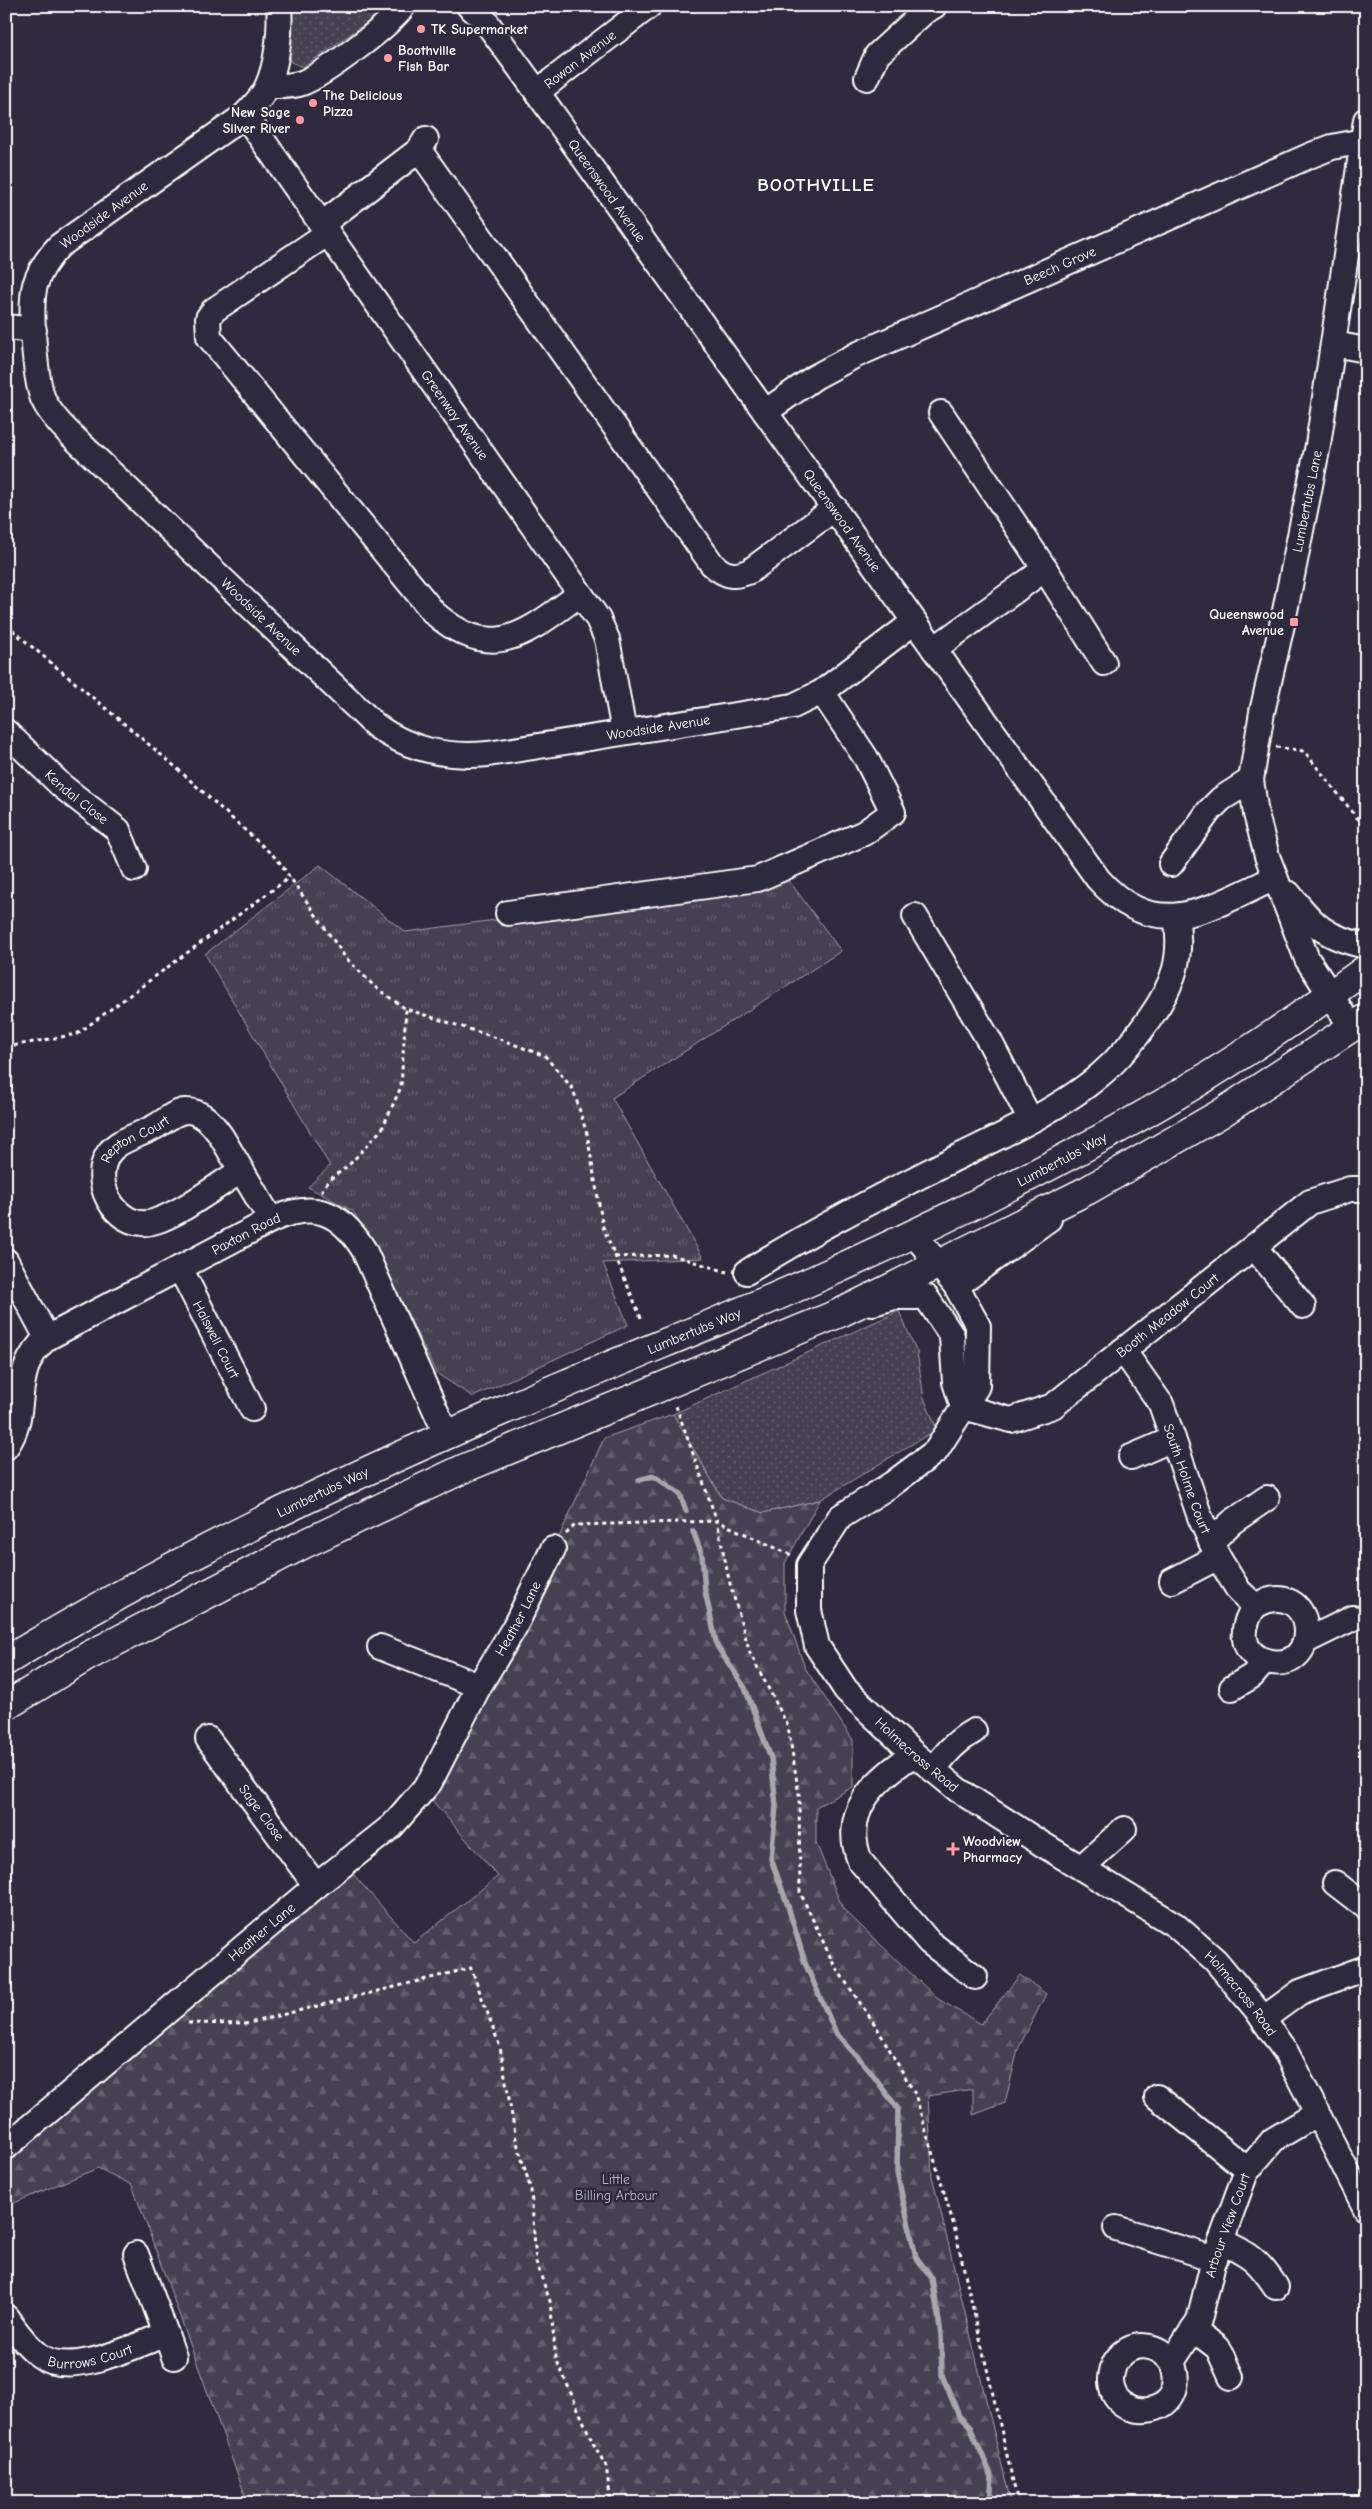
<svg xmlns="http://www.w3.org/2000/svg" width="1372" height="2509" viewBox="0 0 1372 2509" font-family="'Comic Neue',sans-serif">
<defs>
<pattern id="grass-dots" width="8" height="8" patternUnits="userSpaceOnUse" patternTransform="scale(1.25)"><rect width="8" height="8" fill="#464152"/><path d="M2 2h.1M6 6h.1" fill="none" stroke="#625e6c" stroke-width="1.8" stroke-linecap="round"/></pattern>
<pattern id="forest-firs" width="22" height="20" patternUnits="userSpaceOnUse" patternTransform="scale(1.25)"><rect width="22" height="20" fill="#464152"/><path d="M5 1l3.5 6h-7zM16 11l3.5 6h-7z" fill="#625e6c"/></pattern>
<pattern id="park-tufts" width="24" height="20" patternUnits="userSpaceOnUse" patternTransform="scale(1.25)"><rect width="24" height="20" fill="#464152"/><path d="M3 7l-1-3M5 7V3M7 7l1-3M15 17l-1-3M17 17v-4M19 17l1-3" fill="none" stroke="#625e6c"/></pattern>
</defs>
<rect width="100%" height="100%" fill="#2f2a3d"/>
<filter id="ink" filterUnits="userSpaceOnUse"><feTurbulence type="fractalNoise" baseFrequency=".02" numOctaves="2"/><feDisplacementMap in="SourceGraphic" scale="10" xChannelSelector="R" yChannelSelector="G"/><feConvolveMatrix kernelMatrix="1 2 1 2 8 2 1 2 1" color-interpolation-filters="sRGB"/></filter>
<g filter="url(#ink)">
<path fill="url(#grass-dots)" stroke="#a2a0a8" d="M292,6H383L384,11L303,67L291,62L287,36Z
M899,1311L917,1352L924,1398L937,1429L820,1500L763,1513L722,1498L673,1414Z"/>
<path fill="url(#forest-firs)" stroke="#a2a0a8" d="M673,1414L722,1498L763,1513L820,1500L785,1563V1611L805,1668L853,1740V1787L816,1807V1843L843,1909L938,1999L981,2024L1020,1975L1046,1994L1018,2049L1005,2103L973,2115V2089L928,2096L932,2176L1011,2503H248L132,2185L98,2168L9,2205L6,2193V2148L345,1865L414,1943L498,1876L423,1790L528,1605L604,1438Z"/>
<path fill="url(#park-tufts)" stroke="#a2a0a8" d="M320,865L405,932L760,885L787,878L841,951L612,1098L703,1258L603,1263L628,1325L473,1397L436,1373L377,1250L353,1211L308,1187L330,1166L205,954Z"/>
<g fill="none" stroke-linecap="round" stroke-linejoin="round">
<path stroke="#a7a6ad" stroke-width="5.5" d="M639,1480L654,1476L680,1494L686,1511
M693,1531L702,1555L705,1591L717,1646L745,1688L771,1758L776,1806L771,1859L788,1906L805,1963L836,2033L870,2071L898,2109L897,2173L916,2257L932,2278L941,2334L942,2375L959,2416L970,2427L992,2477L990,2503"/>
<defs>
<g id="minor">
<path id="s1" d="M279,6C281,31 277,65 267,87C262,98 253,106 245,115L59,246C48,258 40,269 35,285C29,306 35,378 43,399C49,412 58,422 68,432L376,726C410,750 446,758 488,754L793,706L822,692L914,622"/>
<path id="s2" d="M469,6L484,19L537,92L1098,879C1157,945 1209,908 1275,878"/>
<path d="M867,78L877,55L924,12L934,6"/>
<path d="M268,86C279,86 291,87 302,83C323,75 391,25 403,6"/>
<path id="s3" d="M537,92L649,6"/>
<path id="s4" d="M245,115L598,619L607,639L624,732"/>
<path d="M419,150L712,564C725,576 734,578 750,571L835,508"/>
<path d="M322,224L419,150L426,139"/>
<path d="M328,233L214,310L208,318L209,337L434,613C494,665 527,632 580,594"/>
<path d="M6,327L34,330"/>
<path d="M1334,344L1366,350"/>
<path id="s5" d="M765,412L815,377L856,355L1309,156L1332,147L1363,141"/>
<path d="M941,413L1045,569L1104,663"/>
<path d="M934,649L1045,569"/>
<path id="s6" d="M6,732L63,787L118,830L134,869"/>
<path d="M1171,864L1209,811L1221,799L1251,780"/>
<path d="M1289,894C1315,926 1324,937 1366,946"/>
<path d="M508,913L758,879L864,833L893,812L866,758L822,692"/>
<path d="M915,916L990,1042L1030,1119"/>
<path id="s7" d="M1352,1028L1307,959L1267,856L1256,814L1251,780L1262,712L1284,616L1318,445L1366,120"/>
<path id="s8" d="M241,1171C216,1186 183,1212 156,1221C121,1234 90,1187 107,1156C109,1152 113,1148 117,1145C129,1137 145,1133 158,1125C166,1120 175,1112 185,1111C201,1110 212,1123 221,1136L271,1220"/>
<path id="s9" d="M913,1233L956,1286L978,1326L977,1386L936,1451L892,1484L840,1517L809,1565V1610L817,1646L846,1690L914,1754L958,1790L1042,1844L1175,1925L1215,1960L1256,2009L1287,2054L1366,2209"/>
<path d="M1254,1247L1303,1306"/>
<path d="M6,1261L47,1338"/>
<path id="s10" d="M180,1268L252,1409"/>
<path d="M747,1272C805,1235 865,1204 926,1173C980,1145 1055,1114 1100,1075C1119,1059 1136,1038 1150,1018C1174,984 1183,958 1176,916"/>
<path d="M956,1286L1049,1219"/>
<path d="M873,1303L895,1297H926L952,1336L955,1382L963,1407"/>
<path id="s11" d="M1123,1350L1161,1404L1200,1517L1218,1557L1239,1591L1255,1606C1316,1572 1325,1676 1267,1661C1238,1654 1241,1625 1255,1606"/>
<path id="s12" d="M963,1407L1011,1420L1053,1406L1310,1202L1350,1189H1366"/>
<path id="s13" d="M6,1447C32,1410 7,1373 47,1338L271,1220C314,1201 339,1210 364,1250L447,1436"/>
<path d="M1131,1457L1173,1439"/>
<path d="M1211,1542L1232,1522L1267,1498"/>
<path d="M1172,1581L1218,1557"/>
<path d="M1306,1641L1353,1618"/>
<path id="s14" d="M479,1686L514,1628L553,1549"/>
<path d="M1232,1688L1252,1676L1265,1661"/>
<path id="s15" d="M208,1739L316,1886"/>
<path d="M914,1754C875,1780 840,1811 860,1861L929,1942L975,1977"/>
<path d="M933,1770C946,1753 956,1741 974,1731"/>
<path d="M1082,1867L1124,1829"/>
<path d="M1335,1883L1366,1907"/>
<path d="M1263,2019L1300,1992L1366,1968"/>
<path d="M1157,2097L1248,2170"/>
<path id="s16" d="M6,2147L316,1886L392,1826L430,1782L479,1686L380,1647"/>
<path d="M1116,2228L1215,2259"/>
<path d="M1221,2241C1250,2254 1258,2260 1276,2287"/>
<path d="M136,2254L166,2334"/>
<path id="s17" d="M6,2317C15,2330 26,2345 39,2355C69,2379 134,2346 166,2334L174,2357"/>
<path d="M1193,2329L1218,2348L1231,2377"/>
<path id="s18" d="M1172,2362C1158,2344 1135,2340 1119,2357C1113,2363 1112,2371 1111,2378C1109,2426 1194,2420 1172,2362L1199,2320L1213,2263L1246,2172L1273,2140L1318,2113"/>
</g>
<g id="highway">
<path id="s19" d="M6,1661C183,1553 372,1465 563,1385C648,1349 734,1316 818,1278C942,1222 1071,1159 1187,1089C1248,1052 1308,1011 1366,969"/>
<path d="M6,1706L88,1656L304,1544L465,1468L842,1312L1088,1190L1220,1114L1366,1018"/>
</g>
</defs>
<use href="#minor" stroke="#fff" stroke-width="28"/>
<use href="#highway" stroke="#fff" stroke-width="31"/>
<path stroke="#fff" stroke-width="3" stroke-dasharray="4 4" stroke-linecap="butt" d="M6,625L171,763L278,860L345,957L375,987L406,1009L497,1038L545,1056L573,1089L587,1134L603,1227L641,1318
M1276,747L1304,751L1366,829
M6,1047L77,1034L290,877
M321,1192L328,1181L349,1165L382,1129L401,1087L406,1009
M615,1257L672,1255L727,1272
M676,1406L717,1521L729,1580L750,1653L788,1726L799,1795L800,1892L834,1965L876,2026L915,2094L954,2226L1018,2503
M566,1534L575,1525L717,1521L791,1555
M188,2023L245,2024L471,1968L500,2047L516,2139L531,2190L536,2262L550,2301L556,2359L593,2443L606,2466L611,2503"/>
<use href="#minor" stroke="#2f2a3d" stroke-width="24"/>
<use href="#highway" stroke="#2f2a3d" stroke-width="28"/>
</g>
</g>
<g fill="#ff9aa2" stroke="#2f2a3d" stroke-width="2">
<circle cx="421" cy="29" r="5"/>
<circle cx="388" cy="58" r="5"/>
<circle cx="313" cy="103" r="5"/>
<circle cx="300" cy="120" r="5"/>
<rect x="1289" y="617" width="10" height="10" rx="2.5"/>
<path d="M950.5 1841.5h5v5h5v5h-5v5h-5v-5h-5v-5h5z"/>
</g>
<g text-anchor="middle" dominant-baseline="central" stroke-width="5" stroke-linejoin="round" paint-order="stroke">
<g font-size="14" font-weight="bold" fill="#fff" stroke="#2f2a3d" text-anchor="start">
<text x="431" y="29">TK Supermarket</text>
<text x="398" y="50">Boothville<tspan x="398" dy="16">Fish Bar</tspan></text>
<text x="323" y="95">The Delicious<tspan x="323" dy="16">Pizza</tspan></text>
<text x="290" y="112" text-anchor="end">New Sage<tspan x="290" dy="16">Silver River</tspan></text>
<text x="1284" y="614" text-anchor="end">Queenswood<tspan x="1284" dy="16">Avenue</tspan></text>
<text x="963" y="1841">Woodview<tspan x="963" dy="16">Pharmacy</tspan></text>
</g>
<g font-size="14" fill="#fff" stroke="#2f2a3d">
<text stroke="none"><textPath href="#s3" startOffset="54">Rowan Avenue</textPath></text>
<text stroke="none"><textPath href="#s2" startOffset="231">Queenswood Avenue</textPath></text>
<text transform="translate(104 215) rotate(-36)">Woodside Avenue</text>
<text stroke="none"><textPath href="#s5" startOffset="330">Beech Grove</textPath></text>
<text stroke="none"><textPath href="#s4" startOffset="366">Greenway Avenue</textPath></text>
<text stroke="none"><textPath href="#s7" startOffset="555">Lumbertubs Lane</textPath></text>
<text stroke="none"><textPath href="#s2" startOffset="636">Queenswood Avenue</textPath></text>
<text stroke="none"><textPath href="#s1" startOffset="816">Woodside Avenue</textPath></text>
<text stroke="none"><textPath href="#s1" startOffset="1265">Woodside Avenue</textPath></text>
<text stroke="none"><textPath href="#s6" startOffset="96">Kendal Close</textPath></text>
<text stroke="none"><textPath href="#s8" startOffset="234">Repton Court</textPath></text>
<text stroke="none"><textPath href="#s19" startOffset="1170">Lumbertubs Way</textPath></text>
<text stroke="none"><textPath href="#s13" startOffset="344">Paxton Road</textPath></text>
<text stroke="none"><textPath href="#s12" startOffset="240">Booth Meadow Court</textPath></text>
<text stroke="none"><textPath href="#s19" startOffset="764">Lumbertubs Way</textPath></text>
<text stroke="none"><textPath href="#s10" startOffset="80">Halswell Court</textPath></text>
<text stroke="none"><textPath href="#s11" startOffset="145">South Holme Court</textPath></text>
<text stroke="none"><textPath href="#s19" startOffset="359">Lumbertubs Way</textPath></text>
<text stroke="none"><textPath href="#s14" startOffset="78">Heather Lane</textPath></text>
<text stroke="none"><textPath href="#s9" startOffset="655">Holmecross Road</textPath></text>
<text stroke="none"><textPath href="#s15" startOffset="91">Sage Close</textPath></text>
<text stroke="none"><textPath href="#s16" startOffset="334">Heather Lane</textPath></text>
<text stroke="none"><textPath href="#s9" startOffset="1060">Holmecross Road</textPath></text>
<text stroke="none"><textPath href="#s18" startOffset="352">Arbour View Court</textPath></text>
<text stroke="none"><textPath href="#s17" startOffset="104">Burrows Court</textPath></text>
</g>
<g font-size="14" fill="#b5b3ba" stroke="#2f2a3d">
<text x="616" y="2179">Little<tspan x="616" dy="16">Billing Arbour</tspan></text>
</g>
<g font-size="19" font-weight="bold" letter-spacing="1" fill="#fff" stroke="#2f2a3d">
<text x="816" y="185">BOOTHVILLE</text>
</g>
</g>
<rect width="1372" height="2509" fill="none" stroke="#2f2a3d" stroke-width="25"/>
<rect x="12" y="12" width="1347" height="2484" fill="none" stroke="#fff" stroke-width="2" filter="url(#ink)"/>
</svg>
